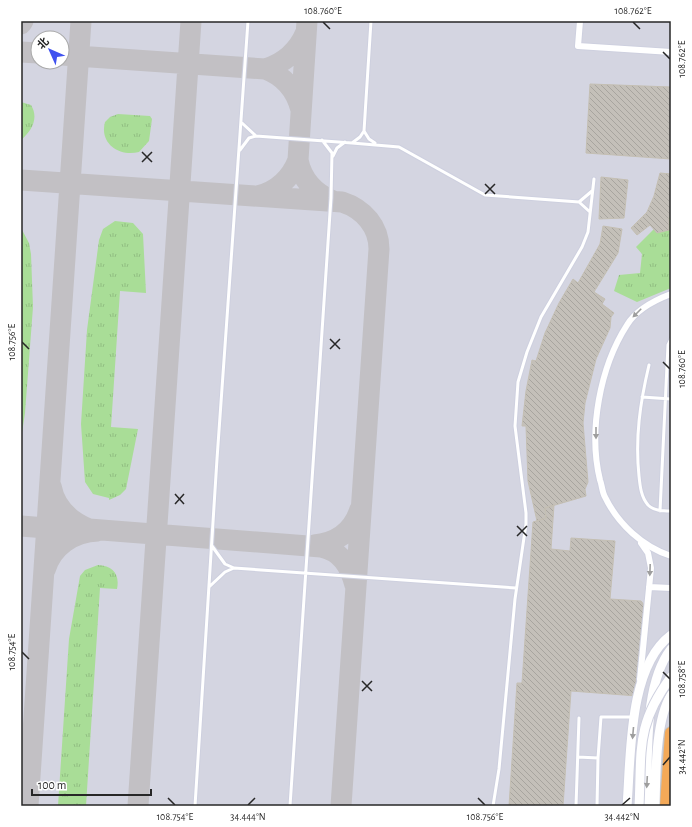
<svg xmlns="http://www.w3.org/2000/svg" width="692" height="827" viewBox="0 0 692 827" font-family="'Alegreya Sans','Noto Sans SC',sans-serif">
<defs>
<pattern id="grass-tufts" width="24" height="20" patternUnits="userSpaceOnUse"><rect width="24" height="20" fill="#a9dd97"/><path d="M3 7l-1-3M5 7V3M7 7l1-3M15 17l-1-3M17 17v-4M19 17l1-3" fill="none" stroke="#91be82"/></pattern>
<pattern id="building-back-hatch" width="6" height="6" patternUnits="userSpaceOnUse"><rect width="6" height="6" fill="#c4c0b9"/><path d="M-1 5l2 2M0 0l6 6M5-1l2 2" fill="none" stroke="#a8a59f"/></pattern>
</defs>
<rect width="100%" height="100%" fill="#e9e3d9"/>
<path fill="#d4d5e1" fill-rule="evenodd" d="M21,21H671V806H21ZM38,38H62V62H38Z"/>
<path fill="url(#grass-tufts)" d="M21,102L31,105C39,118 32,131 21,140Z
M118,114L150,116L152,119L149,141L139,152C120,157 99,144 105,122L110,117Z
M669,217H671V288L637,302L614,291L619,275L640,273L642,254L636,247L654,229L657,233L668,230Z
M115,221L133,223L143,234L146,293L120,291L111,427L138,429L126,489L120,495L109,500V498L93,494L85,482L81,424L87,330L99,240L103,229Z
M21,228L29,243L31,254L33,307L25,413L21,439Z
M98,565C113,566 120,574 117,589L100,588L86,806H58L69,639L80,576L85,570Z"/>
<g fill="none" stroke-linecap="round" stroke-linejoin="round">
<path stroke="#c2c0c4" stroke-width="21" d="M21,24L23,21
M21,52L38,53
M62,55L265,69C284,76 296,90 301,110
M265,69C285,63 298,51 306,32
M298,160C302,180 314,193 333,201
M21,180L342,202C364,209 379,227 379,249L341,806
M258,196C277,191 291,178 298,160L307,21
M51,486C55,508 69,521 89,529L321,547C341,551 350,566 355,585
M21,526L59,529
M314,545C336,543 353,532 360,509
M45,570C52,546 73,532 98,531
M28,806L81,21
M138,806L191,21"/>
</g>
<path fill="url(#building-back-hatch)" stroke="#c4bfb3" d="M590,84L671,87V159L586,153Z
M660,173L671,174V217H669V230L657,233L650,225L637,235L631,228L647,212L654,196Z
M601,177L628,180L624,218L599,219Z
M603,226L622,229L618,253L594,292L605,299L602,304L614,313L611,317L610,328L596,359L585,403L583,423L588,482L585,489L586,496L545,508L546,518L537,521L528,481L526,426H522L526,391L532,360L536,361L545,333L559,303L573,279L578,283L600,244Z
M554,505L551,549L570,551L571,538L615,541L610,599L641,601L645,606L637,696L571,691L563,806H509L517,683H522L533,522L546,518L545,508Z"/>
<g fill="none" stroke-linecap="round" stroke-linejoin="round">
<defs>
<path id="lane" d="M242,123L256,136L352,143L360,137L364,131L371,21
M364,131L369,139L375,143
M352,143L399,147L485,195L579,202L590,212
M240,150L249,138L256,136
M333,156L337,148L345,142
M579,202L592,191
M649,365C640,403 635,438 639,476C640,486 641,497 648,505C654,511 663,511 671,511
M642,397L671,399
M660,511L668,345L671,339
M212,546L225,564L234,568
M209,587L225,572L234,568L516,588
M578,757L598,758L601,717H632
M195,806L217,459L248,21
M290,806L331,198L332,153L322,140
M493,806L499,769L515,599L526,524V513L515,426L518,382L527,352L541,317L582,247L588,232L594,179
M576,806L579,718
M597,806L598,758"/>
<path id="street" d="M580,21L578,46L671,52
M671,294C655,300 636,310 627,325C600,367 588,431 600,480C602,485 602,492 605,497C618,524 643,547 671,556
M649,587L671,588
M640,679L651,568L648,553L641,543"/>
<path id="secondary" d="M627,806C631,756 628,667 671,635
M646,806C649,760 642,686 671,649
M655,806C656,775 655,721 671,695"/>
<path id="highway" d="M666,806L671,733"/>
</defs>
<use href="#lane" stroke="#ced0df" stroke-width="5"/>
<use href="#street" stroke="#ced0df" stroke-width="8"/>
<use href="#secondary" stroke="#ced0df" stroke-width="11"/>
<use href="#highway" stroke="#c3c3c3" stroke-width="14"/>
<use href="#lane" stroke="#fff" stroke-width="3"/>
<use href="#street" stroke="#fff" stroke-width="6"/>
<use href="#secondary" stroke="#fff" stroke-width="9"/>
<use href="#highway" stroke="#f4a958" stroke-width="12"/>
<defs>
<path id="secondary-bridge" d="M639,806C642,750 635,726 671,677"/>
</defs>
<use href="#secondary-bridge" stroke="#ced0df" stroke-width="11" stroke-linecap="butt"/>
<use href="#secondary-bridge" stroke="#fff" stroke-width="9"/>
</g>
<defs><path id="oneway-solid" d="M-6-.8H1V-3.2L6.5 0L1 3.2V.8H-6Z"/></defs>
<g fill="#9e9e9e">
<use href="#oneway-solid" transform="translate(637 313) rotate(135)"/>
<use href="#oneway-solid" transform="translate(596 433) rotate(90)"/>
<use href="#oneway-solid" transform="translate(650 570) rotate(92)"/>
<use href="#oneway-solid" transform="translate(633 733) rotate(95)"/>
<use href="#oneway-solid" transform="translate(647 782) rotate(93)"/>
</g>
<path fill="none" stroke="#272727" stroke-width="1.5" d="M323,22L330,29M633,22L640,29M663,52L670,59M142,152L152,162M142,162L152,152M485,184L495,194M485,194L495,184M330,339L340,349M22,342L29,349M330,349L340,339M663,362L670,369M175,494L184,504M175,504L184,494M517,526L527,536M517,536L527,526M22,652L29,659M663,672L670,679M362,681L372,691M362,691L372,681M663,765L670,757M168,798L175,805M478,798L485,805M248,805L255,798M622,805L630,798"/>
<rect width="692" height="827" fill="none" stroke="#ffffff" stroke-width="44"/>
<g transform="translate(50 50) rotate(315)"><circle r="19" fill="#ffffff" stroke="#a9a9a9"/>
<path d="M0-3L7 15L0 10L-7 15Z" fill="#4052ef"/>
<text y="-6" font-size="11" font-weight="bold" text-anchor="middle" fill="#272727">北</text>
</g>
<path d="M32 789v6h119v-6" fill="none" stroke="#272727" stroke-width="2"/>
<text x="38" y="789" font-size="12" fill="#272727" stroke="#ffffff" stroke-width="3" paint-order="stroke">100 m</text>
<rect x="22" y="22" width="648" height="783" fill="none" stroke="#272727" stroke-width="1.5"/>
<g font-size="10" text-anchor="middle" fill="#272727">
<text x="323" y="14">108.760°E</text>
<text x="633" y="14">108.762°E</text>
<text transform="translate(681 59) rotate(-90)" y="4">108.762°E</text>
<text transform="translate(11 342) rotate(-90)" y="4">108.756°E</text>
<text transform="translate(681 369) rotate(-90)" y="4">108.760°E</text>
<text transform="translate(11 652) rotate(-90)" y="4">108.754°E</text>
<text transform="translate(681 679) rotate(-90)" y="4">108.758°E</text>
<text transform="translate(681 757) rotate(-90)" y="4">34.442°N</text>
<text x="175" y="820">108.754°E</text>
<text x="248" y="820">34.444°N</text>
<text x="485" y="820">108.756°E</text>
<text x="622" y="820">34.442°N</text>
</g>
</svg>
